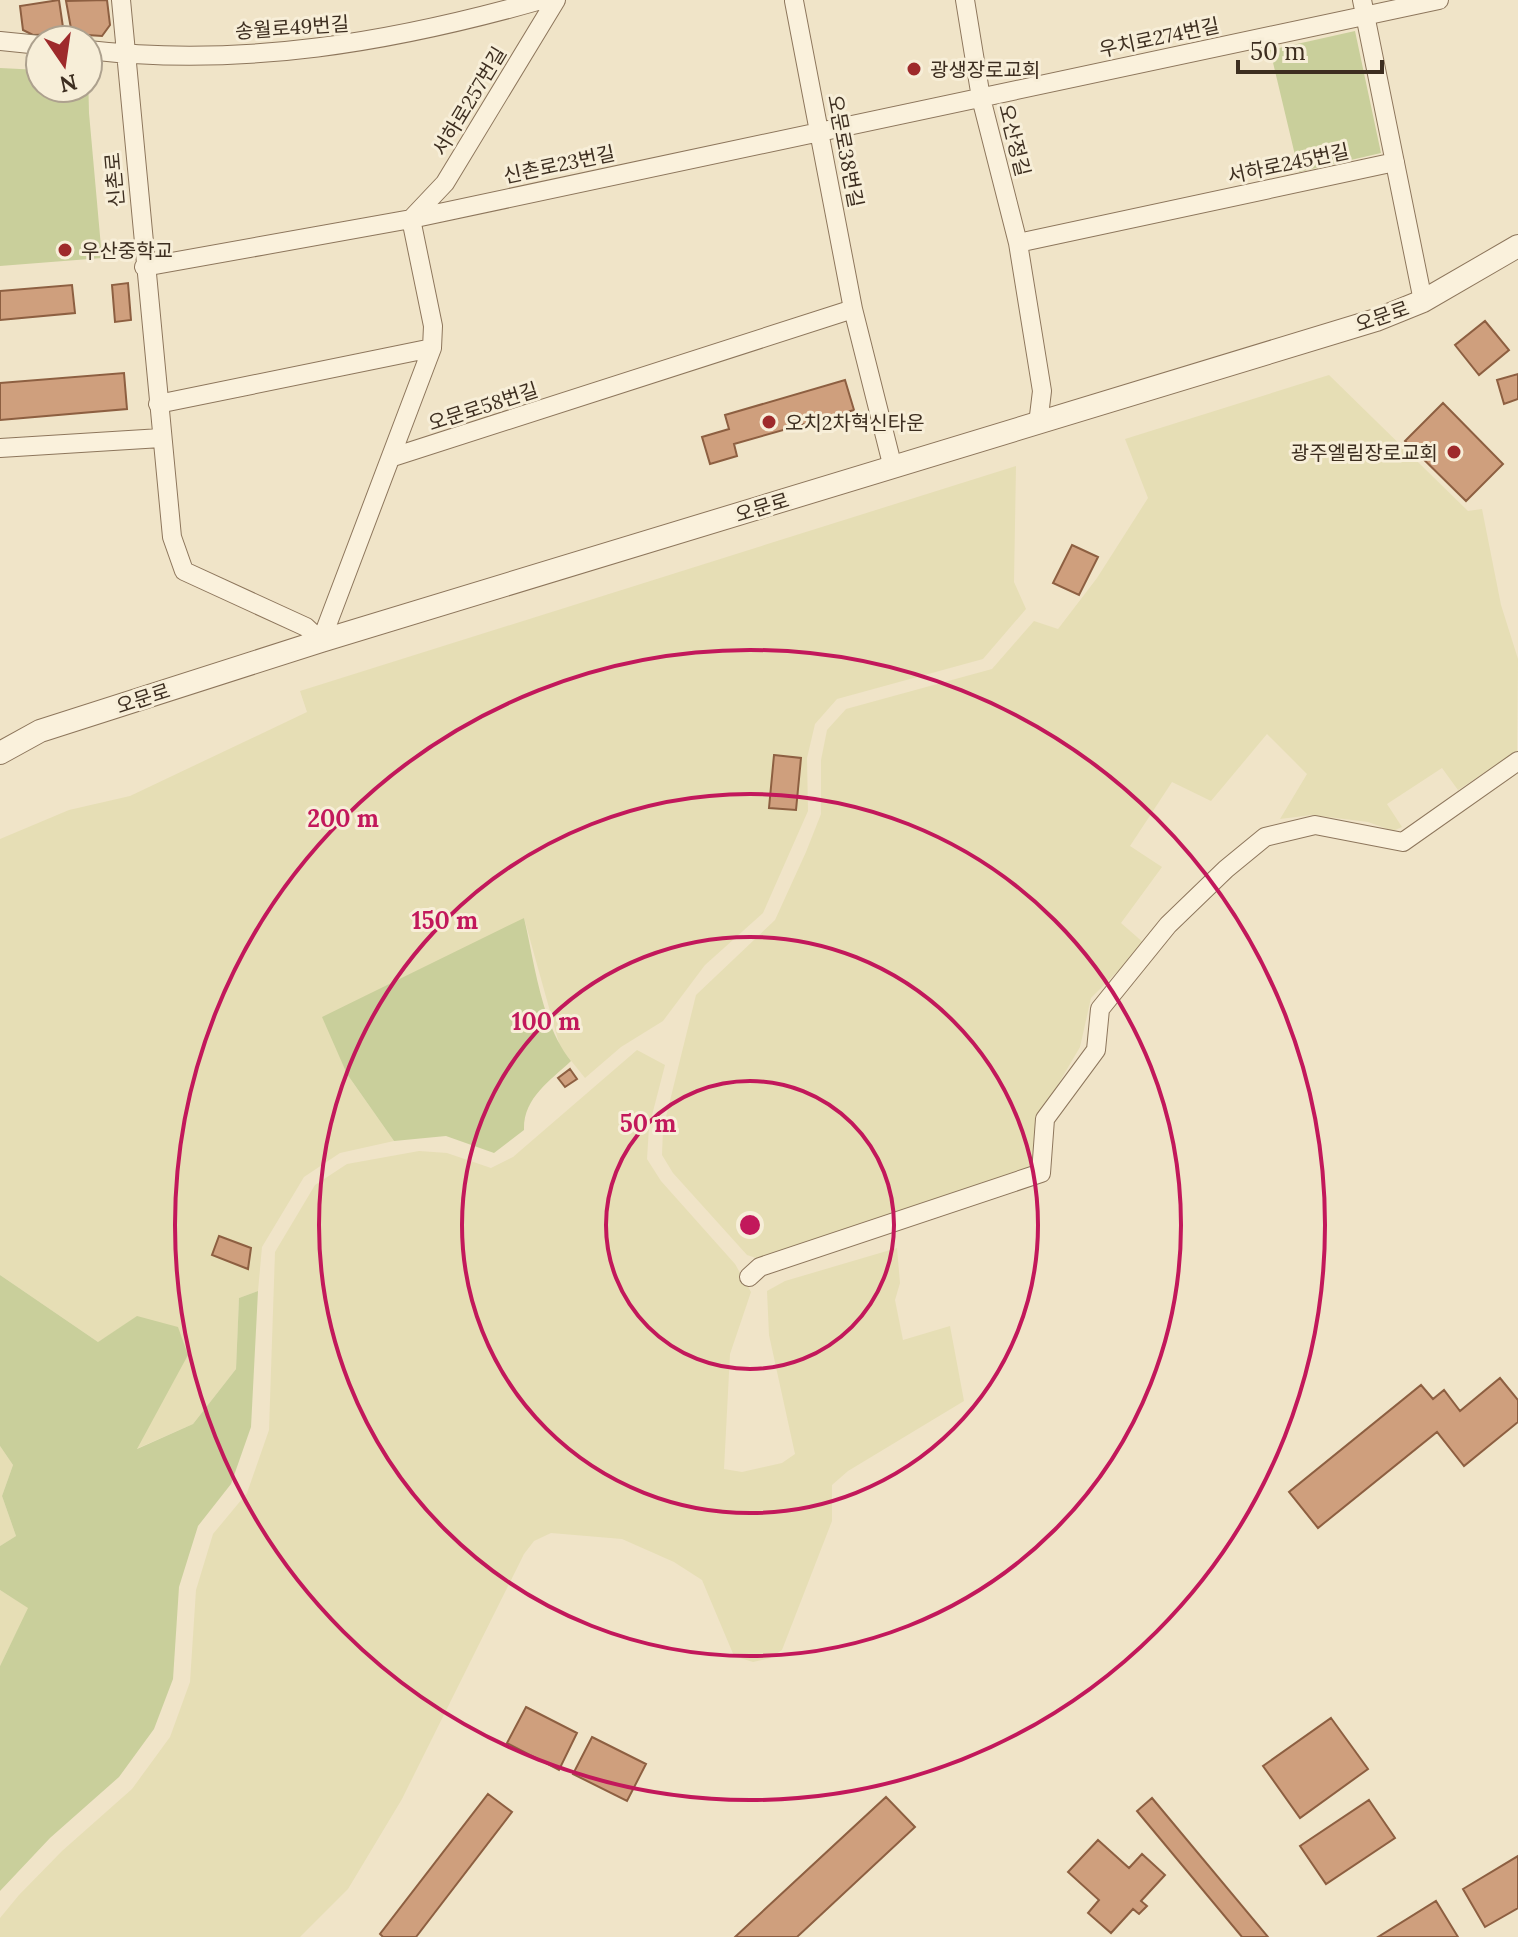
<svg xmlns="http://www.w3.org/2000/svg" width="1518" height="1937" viewBox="0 0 1518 1937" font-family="Lora,'Noto Sans KR',serif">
<rect width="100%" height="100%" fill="#f0e4c8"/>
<path fill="#e6deb5" d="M1329,375L1468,511L1482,509L1501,605L1518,659L1517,751L1458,790L1442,768L1387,804L1402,827L1393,831L1368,822L1312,815L1280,819L1307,774L1267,734L1211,801L1172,782L1130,846L1162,867L1121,923L1145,944L1091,998L1080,1047L1039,1117L1032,1167L759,1259L747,1255L673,1173L662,1155L663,1129L696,995L775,920L806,852L821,814V760L827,730L846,709L992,669L1034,621L1058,629L1097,578L1148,498L1125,439Z
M1016,466L1014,582L1026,609L983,659L837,699L815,724L807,758L808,811L763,913L705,965L663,1021L621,1047L585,1078L560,1047L524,918L347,1074L394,1141L340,1153L304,1177L262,1247L258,1291L239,1298L236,1369L193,1424L136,1449L187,1355L137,1317L98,1342L0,1275V839L69,810L130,796L307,712L300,691Z
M637,1050L665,1065L649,1127L647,1159L661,1181L735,1264L751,1292L730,1354L724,1469L742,1472L782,1463L795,1454L769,1335L767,1291L785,1281L897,1248L900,1283L895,1300L903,1340L950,1326L964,1401L848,1471L832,1485V1521L782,1650L770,1658L753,1662L734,1656L702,1580L674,1562L622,1539L551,1533L534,1541L524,1554L402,1799L348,1889L300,1937H0V1918L19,1895L62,1851L132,1789L170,1737L190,1682L196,1590L213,1534L247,1493L269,1430L275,1252L315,1185L347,1164L419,1151L447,1153L491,1168L513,1157Z
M0,1446L13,1465L2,1496L16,1536L0,1546Z
M0,1590L29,1608L0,1666Z"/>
<path fill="#c9cf9b" d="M1355,31L1381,153L1299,172L1270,50Z
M0,68L40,70V88H88V72L89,113L102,258L0,266Z
M524,918C535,964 541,1024 571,1061C550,1081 523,1098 524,1130L494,1153L446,1136L394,1141L347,1074L322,1017Z
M0,1275L98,1342L137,1316L178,1327L188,1355L137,1449L193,1424L236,1369L239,1298L258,1291L251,1427L231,1484L198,1526L179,1587L173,1679L154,1729L119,1777L50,1838L0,1891V1666L28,1608L0,1590V1546L16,1536L2,1496L13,1465L0,1446Z"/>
<path fill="#cf9f7d" stroke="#8d5f41" stroke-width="2" d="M59,0L64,34L33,35L23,30L20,6Z
M107,0L110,25L102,36L72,34L66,1Z
M128,283L131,320L115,322L112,285Z
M72,285L75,313L0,320V291Z
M1485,321L1509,350L1479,375L1455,345Z
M124,373L127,409L0,420V383Z
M1518,374V399L1504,404L1497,380Z
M845,380L854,410L734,444L737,456L710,464L702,437L729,429L725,415Z
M1443,403L1503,464L1466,501L1405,441Z
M1072,545L1098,557L1079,595L1053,583Z
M774,755L801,758L796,810L769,808Z
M570,1069L577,1079L565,1087L558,1078Z
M219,1236L251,1248L248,1269L212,1255Z
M1500,1378L1518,1400V1422L1464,1466L1437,1432L1318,1528L1289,1492L1421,1385L1433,1399L1444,1390L1460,1411Z
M526,1707L577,1733L559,1770L507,1743Z
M1331,1718L1368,1769L1300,1818L1263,1766Z
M592,1737L646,1764L627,1801L573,1774Z
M488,1794L512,1812L416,1937H383L380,1934Z
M886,1797L915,1827L797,1937H735Z
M1152,1798L1268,1937H1242L1137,1811Z
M1369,1800L1395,1838L1326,1884L1300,1846Z
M1098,1840L1129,1868L1142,1854L1165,1875L1141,1901L1147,1906L1139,1914L1133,1909L1111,1933L1088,1913L1099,1900L1068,1872Z
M1518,1856V1908L1485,1927L1463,1889Z
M1436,1901L1458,1937H1378Z"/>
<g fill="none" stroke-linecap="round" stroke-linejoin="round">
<defs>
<path id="minor" d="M121,0L172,537L184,571L306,627L321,641L432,348L433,326L411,219L445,183L556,0
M965,0L981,98L1018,243L1042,391L1038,424
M1362,0L1423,301
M794,1L853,309L893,468
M0,41L40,45
M88,50C243,68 393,42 541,0
M1018,243L1395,162
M144,267L411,219L1439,0
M158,404L432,348
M0,448L161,438
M393,457L853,309
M749,1277L760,1267L1041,1173L1045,1119L1096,1050L1100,1009L1168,925L1226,869L1265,837L1315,825L1403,842L1518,761"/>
<path id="tertiary" d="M0,753L40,731L321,641L1376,320L1423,301L1518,246"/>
</defs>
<use href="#minor" stroke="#8d765c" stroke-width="20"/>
<use href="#tertiary" stroke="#8d765c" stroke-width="24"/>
<use href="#minor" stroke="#faf1dc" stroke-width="18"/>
<use href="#tertiary" stroke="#faf1dc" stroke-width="22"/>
</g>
<g fill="none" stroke="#c2185b" stroke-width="4">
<circle cx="750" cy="1225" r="144"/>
<circle cx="750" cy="1225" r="288"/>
<circle cx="750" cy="1225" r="431"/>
<circle cx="750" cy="1225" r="575"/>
</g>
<g fill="#9e2a2b" stroke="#f7eed8" stroke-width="3">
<circle cx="914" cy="69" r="8"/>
<circle cx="65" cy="250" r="8"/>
<circle cx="769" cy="422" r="8"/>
<circle cx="1454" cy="452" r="8"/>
</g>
<g text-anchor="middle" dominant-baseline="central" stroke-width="6" stroke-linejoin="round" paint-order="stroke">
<g font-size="20" fill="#3d2e20" stroke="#f7eed8">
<text transform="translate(292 27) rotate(-4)">송월로49번길</text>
<text transform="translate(1159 37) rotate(-12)">우치로274번길</text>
<text transform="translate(469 101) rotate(-59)">서하로257번길</text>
<text transform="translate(1015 140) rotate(76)">오산정길</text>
<text transform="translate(846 151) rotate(79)">오문로38번길</text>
<text transform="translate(1288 163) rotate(-12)">서하로245번길</text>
<text transform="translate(559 164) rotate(-12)">신촌로23번길</text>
<text transform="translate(114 180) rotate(-95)">신촌로</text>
<text transform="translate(1382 316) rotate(-19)">오문로</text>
<text transform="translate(483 406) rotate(-18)">오문로58번길</text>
<text transform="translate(762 507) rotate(-17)">오문로</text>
<text transform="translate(143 698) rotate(-18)">오문로</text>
</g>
<g font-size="20" fill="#3d2e20" stroke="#f7eed8" text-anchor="start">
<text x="930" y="69">광생장로교회</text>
<text x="81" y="250">우산중학교</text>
<text x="785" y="422">오치2차혁신타운</text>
<text x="1438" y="452" text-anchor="end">광주엘림장로교회</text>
</g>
</g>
<circle cx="750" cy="1225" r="12" fill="#c2185b" stroke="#f7eed8" stroke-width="4"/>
<g font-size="24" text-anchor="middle" font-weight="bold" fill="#c2185b" stroke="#f7eed8" stroke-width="6" stroke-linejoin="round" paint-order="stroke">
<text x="343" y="827">200 m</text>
<text x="445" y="929">150 m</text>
<text x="546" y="1030">100 m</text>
<text x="648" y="1132">50 m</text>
</g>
<g transform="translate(64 64) rotate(167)"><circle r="38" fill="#f7eed8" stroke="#ada18e" stroke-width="2"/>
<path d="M0-6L14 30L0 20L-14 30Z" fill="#9e2a2b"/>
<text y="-12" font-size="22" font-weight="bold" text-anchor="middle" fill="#3d2e20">N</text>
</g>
<path d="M1238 60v12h144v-12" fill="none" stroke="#3d2e20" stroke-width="4"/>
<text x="1250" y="60" font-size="24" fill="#3d2e20" stroke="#f7eed8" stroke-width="6" paint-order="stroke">50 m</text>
</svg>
